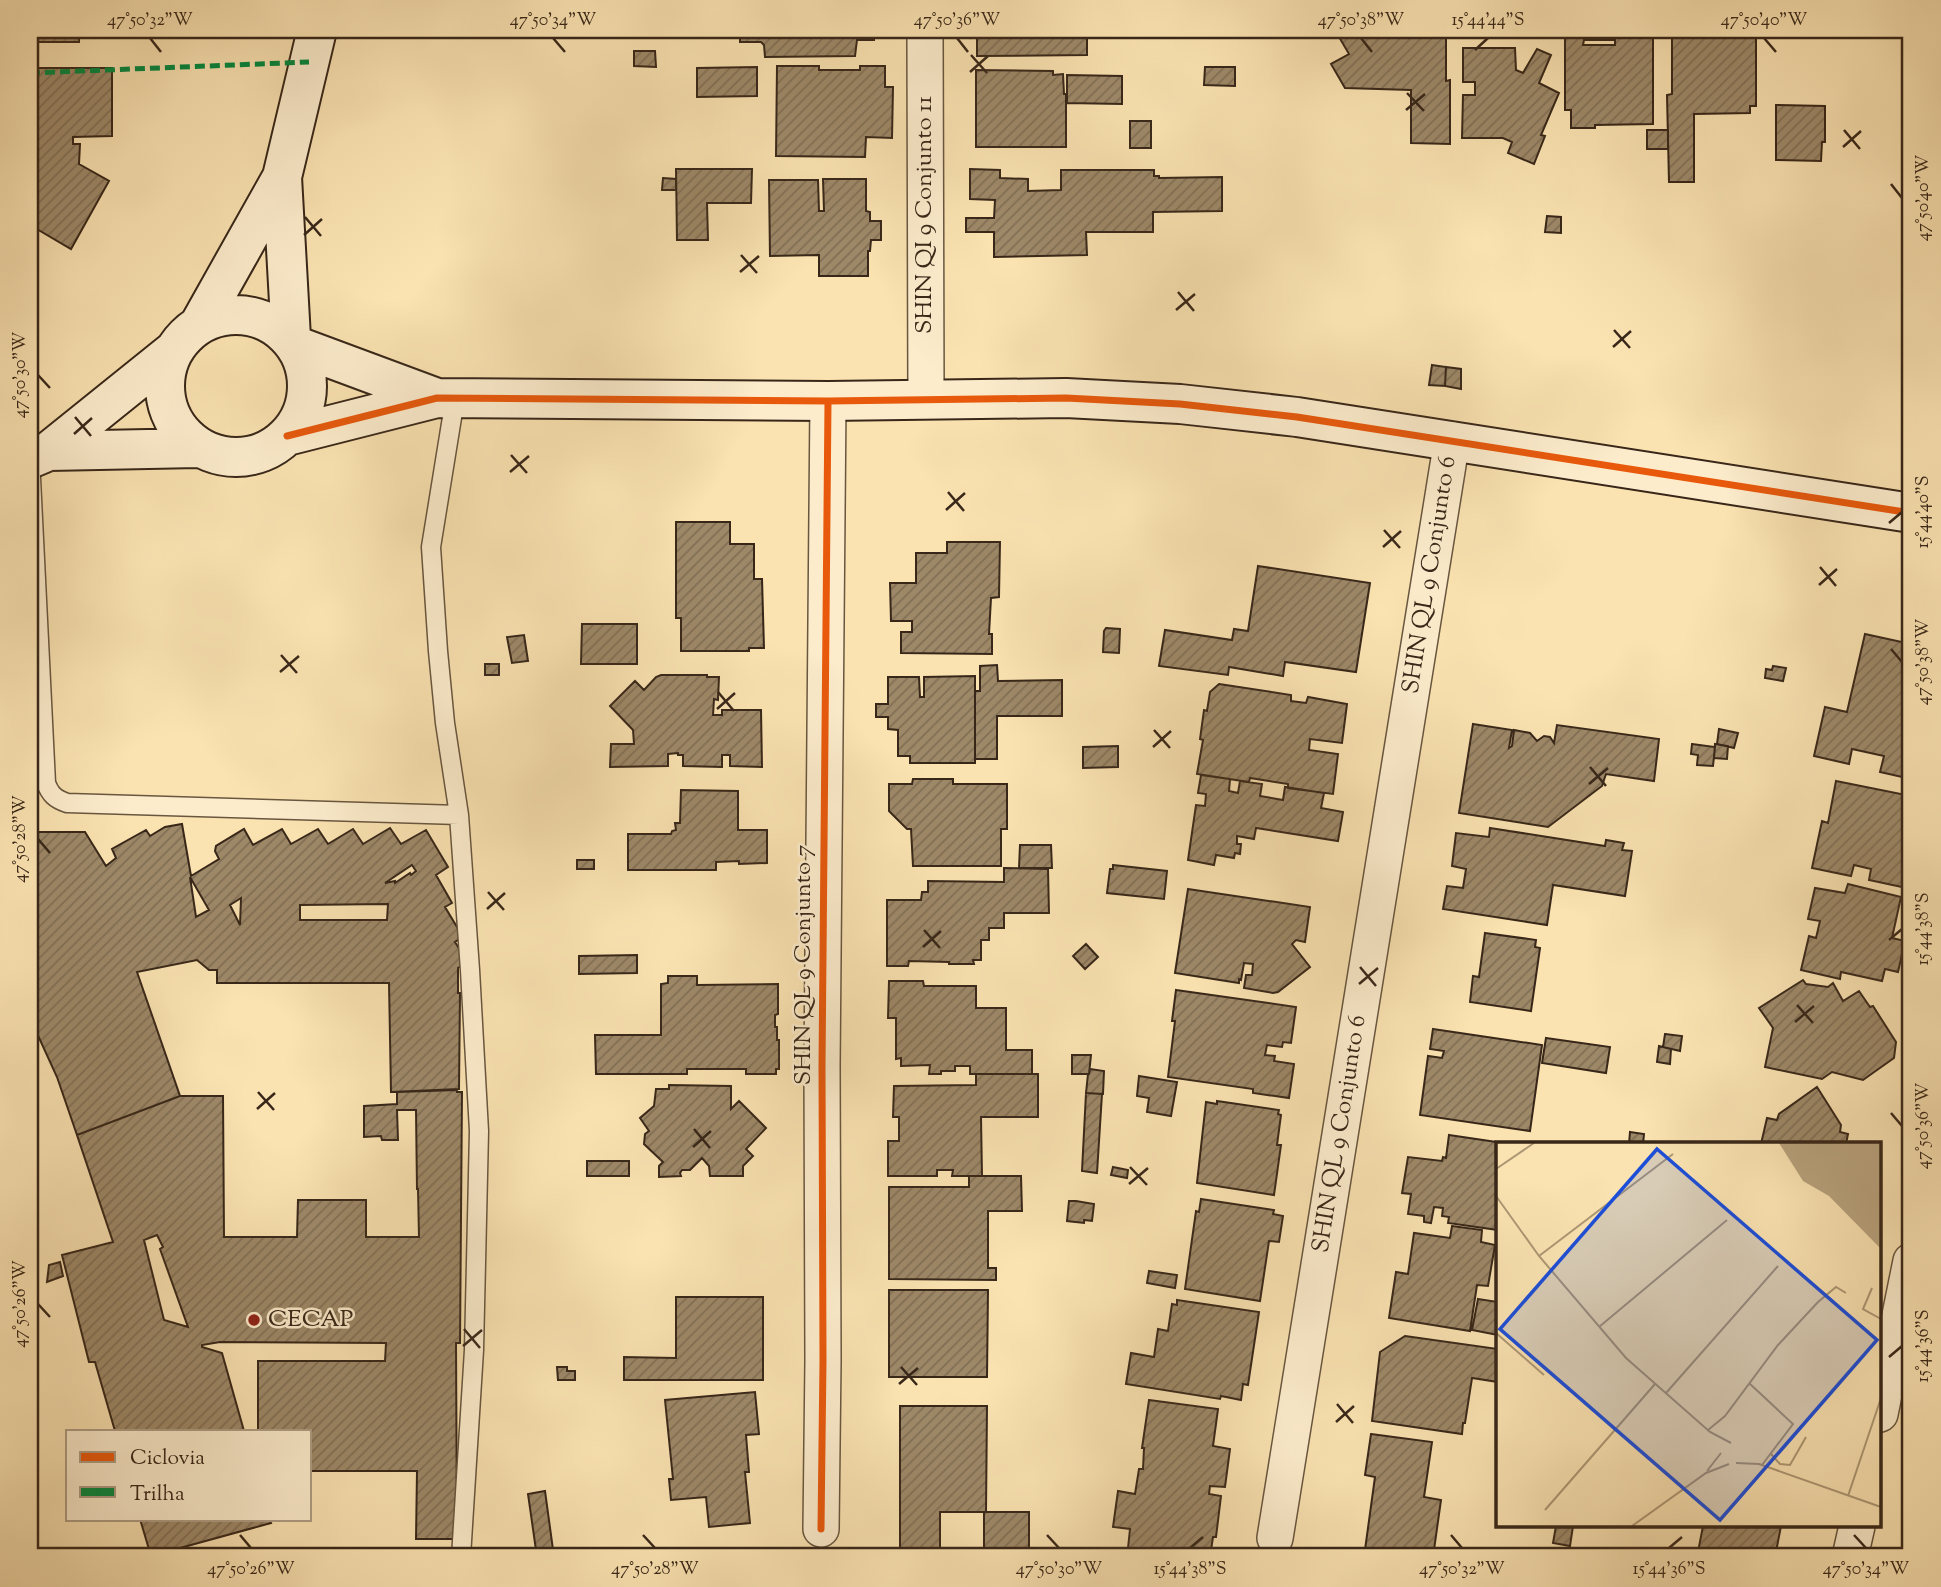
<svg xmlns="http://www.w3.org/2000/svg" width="1941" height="1587" viewBox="0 0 1941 1587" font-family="'Sorts Mill Goudy',serif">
<defs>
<pattern id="building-hatch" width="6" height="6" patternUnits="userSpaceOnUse" patternTransform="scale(1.75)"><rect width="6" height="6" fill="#9d8868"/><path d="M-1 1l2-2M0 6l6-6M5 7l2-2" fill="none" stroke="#816f55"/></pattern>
</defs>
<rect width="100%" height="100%" fill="#fae2b1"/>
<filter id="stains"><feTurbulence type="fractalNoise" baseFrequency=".00286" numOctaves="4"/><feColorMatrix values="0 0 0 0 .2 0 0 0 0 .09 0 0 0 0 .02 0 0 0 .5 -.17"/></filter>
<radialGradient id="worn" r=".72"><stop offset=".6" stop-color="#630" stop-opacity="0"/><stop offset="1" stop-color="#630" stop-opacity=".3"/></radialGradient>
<path fill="url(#building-hatch)" stroke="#382719" stroke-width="2" fill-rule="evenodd" d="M30,30H79V42H30Z
M740,30H874V40H857L855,56L765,57L764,45L761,42H740Z
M971,30H1087V55L977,56V37L971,38Z
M1335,30H1448H1446V81L1450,80V144L1411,143V90L1345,88L1331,64L1349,54Z
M1565,30H1653V124L1595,125V128H1571V110H1565ZM1584,40H1615V45H1583Z
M1672,30H1756V106H1750V113L1694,114V182H1669L1667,95L1672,94Z
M1463,48H1515L1516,70L1523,73L1537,49L1551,55L1539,83L1559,93L1541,135L1545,136L1534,164L1508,153L1512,142L1503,138H1462L1463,95H1475V82H1463Z
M634,51H655L656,67L634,66Z
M777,66H819V70H860V66H885V87H893L892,138L866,137L865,157L776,156Z
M757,67V96L697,97V68Z
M1205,67H1235V86L1204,85Z
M30,68H112V136L73,137V144H80L79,164L109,181L71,249L30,225Z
M976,70L1053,71V75L1063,74L1064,94H1066V147H976Z
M1067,75L1122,76V104L1067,103Z
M1776,105L1825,106V142H1822L1821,161L1776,160Z
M1130,121H1151V148H1130Z
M1647,130H1668V149H1647Z
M676,169H752L751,203H707L708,240H677Z
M970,169L1000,170V178L1028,179V191L1061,190V170H1154V176H1159V178L1222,177V211L1153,212V232H1086L1087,255L994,257V232H966V218H994L995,200L970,199Z
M663,178L676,179V190H662Z
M823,179H866V211L870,212V221H881V240H871L870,251H868V276H819V255L770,256L769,180H818L819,211H824Z
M1547,216L1561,217V233L1545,232Z
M1432,365L1446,367L1445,386L1429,385Z
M1446,367L1461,369V389L1445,386Z
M676,522H730V544H754V579H762L764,648H749V651H681V618H676Z
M947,542H1000L999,597L991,598L989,634H992V654L901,653V632H912V621H891L890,583H916V553H947Z
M1258,566L1370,583L1356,672L1285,662L1283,676L1229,667L1228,675L1159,666L1165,630L1232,640L1234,629L1248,631Z
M582,624H637V664H581Z
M1106,628L1120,629L1119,653L1103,652L1104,631Z
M1865,634L1911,644V779L1880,772L1884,756L1852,749L1849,764L1814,756L1825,707L1847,712Z
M524,635L528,661L512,663L507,637Z
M485,664H499V675H485Z
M997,665L998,681L1062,680V716H997V759H975V691H980V666Z
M1773,666L1786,668L1783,681L1765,678L1766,669L1772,670Z
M661,675H707V677H719L718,700L714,699L713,715H722V710H761L762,767L730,766V755H722V767L683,766V755H678V753L668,754V766L610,767L611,744H634L633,730L610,706L635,681L644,690L656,677Z
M975,676V763H910V756H898V730L888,729V717H876V704H888V677H919L920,697H924V677Z
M1219,684L1291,695V701L1306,703L1308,697L1347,704L1342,743L1310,739L1309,750L1338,754L1333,794L1288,788V784L1250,778L1249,782L1197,774L1203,740L1200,739L1204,710L1207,711L1210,692Z
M1473,724L1512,730L1509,748L1512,746L1514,730L1530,733L1537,741L1544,736L1550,737L1554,743L1557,725L1659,739L1654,781L1606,774L1602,786L1548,827L1459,813Z
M1719,729L1738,733L1734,748L1717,744Z
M1692,744L1715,747L1713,766L1697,765L1698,755L1691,754Z
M1715,744L1728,746L1727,759L1714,758Z
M1118,746V767L1083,768V747Z
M1201,775L1230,779L1229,791L1238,793L1240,781L1262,784L1260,796L1283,800L1285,787L1324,793L1321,808L1343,812L1338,841L1256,828L1254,839L1237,836V844H1241L1240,854L1235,853L1234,858L1216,855L1214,865L1188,860L1196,805L1205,806L1206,794L1198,793Z
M913,779H953V784H1007V829H1001V866H913L911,829H907L889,811V784H912Z
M1836,781L1911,796V873L1905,872L1902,887L1869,880L1871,869L1854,865L1851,876L1812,868L1822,821L1828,823Z
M681,790L738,791V830H767V863L739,864V861L716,862V870H628V834H671L672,831L676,830L675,823H680Z
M182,824L191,876L219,859L215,851L216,846L244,829L253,845L282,829L291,844L318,829L328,844L353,829L363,844L390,828L401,844L426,830L448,867L436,875L452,903L445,907L463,937L455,942L460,950L461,966L458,968V993H460L459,1089L391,1092L389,983H217V970H209L197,960L137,972L180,1096L77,1135L57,1077L30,1018V832H85L106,866L116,858L112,849L146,830L150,836L165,827ZM412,865L416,871L411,875L410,873L395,883V881L385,883ZM190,877L209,910L196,917ZM241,898L240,925L230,905ZM388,904L387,920H300V905Z
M1490,828L1605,846L1606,840L1624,843L1622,850L1632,851L1625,896L1553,885L1547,925L1443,909L1447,886L1463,888L1466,869L1452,866L1456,833L1489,837Z
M1020,845H1051L1052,868H1019Z
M577,860H594V869H577Z
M1113,865L1167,871L1164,899L1107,893L1110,869H1113Z
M1004,868L1048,869L1049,913H1004V928H989V940H981V960H973L974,964H949V962L909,961L908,966H887V900H921L922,892H928V881L1004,882Z
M1848,884L1901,897L1892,938L1905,941L1898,972L1885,969L1882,981L1841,972L1840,979L1801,970L1809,936L1816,938L1820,921L1808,919L1815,888L1845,893Z
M1188,889L1310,907L1305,942L1296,940L1292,944L1310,967L1278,992L1273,993L1244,988L1246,975H1252L1253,964L1244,963L1241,980L1239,979V983L1175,973Z
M1485,933L1536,940L1535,947L1540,948L1531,1011L1470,1002L1473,976L1479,977Z
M1086,944L1098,957L1085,969L1073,956Z
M637,955V973L579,974V956Z
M668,976H697V985L778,984V1014L775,1015V1027H777V1040H779V1069H776V1074H746V1069H687V1074H596L595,1035H661V984L668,983Z
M1803,980L1806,984L1828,987L1833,983L1843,1001L1859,991L1870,1007L1873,1006L1896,1042L1894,1058L1863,1080L1832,1072L1822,1079L1765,1067L1773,1028L1759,1008Z
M889,981H923L924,986H976V1008H1006V1050H1032V1074H970V1066H955V1071H941V1074H929L930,1065L901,1066V1058L896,1059V1018H888Z
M1176,990L1296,1007L1291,1043L1283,1042L1282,1047L1267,1045L1265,1055L1275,1056L1274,1061L1294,1064L1289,1098L1253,1093V1089L1168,1077L1175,1021H1172Z
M1433,1029L1542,1045L1530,1131L1420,1115L1428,1056L1442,1058L1444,1051L1430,1049Z
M1665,1034L1682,1036L1680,1051L1663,1047Z
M1546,1038L1610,1047L1606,1073L1542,1063Z
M1659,1046L1671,1049L1670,1064L1657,1062Z
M1072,1055H1091L1089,1074H1072Z
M1090,1069L1104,1071L1103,1094L1086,1093L1088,1074H1089Z
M976,1074H1038V1117H981L982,1176H952L953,1170H937V1176H888V1141H899V1117H893L894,1086L976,1085Z
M1139,1076L1177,1082L1171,1116L1147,1112L1149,1098L1137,1096Z
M669,1085L731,1086V1109L739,1101L766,1128L746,1149L753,1156L743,1166V1176H710L709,1166L702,1158L690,1170H682L680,1173L681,1176L659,1177V1166L663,1162L644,1144L645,1134L649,1131L640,1118L654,1106L656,1089H669Z
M1817,1087L1841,1125L1840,1132L1848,1134L1846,1144H1761L1767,1118L1777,1120L1779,1114Z
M457,1090V1092H462L460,1343H456L457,1539H416L417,1471H310V1431H258V1361H385L386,1343L220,1342L202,1345V1347L222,1353L244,1431H115L95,1362H89L62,1255L113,1242L77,1135L180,1096H223L224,1237H297L298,1200H366V1237H419L418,1189H417L416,1110H397L398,1140H382L381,1136L364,1137V1106L397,1104V1092ZM157,1235L163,1247L160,1249L188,1327L164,1320L144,1240Z
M1086,1093L1102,1094L1097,1173L1082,1171Z
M1217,1101L1279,1110L1278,1114L1281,1115L1277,1145H1281L1274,1195L1197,1183L1206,1102L1217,1104Z
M1630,1132L1644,1134L1643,1144H1629Z
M1449,1135L1510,1144H1498V1230L1448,1223L1449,1217L1442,1216L1443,1208L1434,1207L1431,1223L1424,1222V1216L1408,1214L1411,1194L1402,1193L1408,1157L1442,1161L1443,1157L1446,1158Z
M587,1161H629V1176H587Z
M1113,1167L1128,1170L1127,1178L1111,1175Z
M969,1176H1021L1022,1211H988V1268H996V1280L889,1279V1187H969Z
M1201,1199L1274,1210L1273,1214L1283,1216L1279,1242L1269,1241L1260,1301L1185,1289L1196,1211L1199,1212Z
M1069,1201H1076L1094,1204L1092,1221L1084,1220V1223L1067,1221Z
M1452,1226L1482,1230L1481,1242L1495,1245L1488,1286L1477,1285L1470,1331L1389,1318L1396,1272L1408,1274L1414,1233L1450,1238Z
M60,1262L63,1276L47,1282L49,1265Z
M1149,1271L1177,1275L1175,1288L1147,1283Z
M889,1290H988L987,1377H889Z
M676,1297H763V1380H624V1357L676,1358Z
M1478,1299L1498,1302V1335L1472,1330Z
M1177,1300L1259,1312L1248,1385L1243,1384L1241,1400L1221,1396L1220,1399L1126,1384L1131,1353L1154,1357L1158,1329L1168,1331L1172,1304L1177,1305Z
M1405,1336L1498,1349V1382L1472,1378L1465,1423H1463L1462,1434L1372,1421L1380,1352Z
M557,1367H567V1371H575V1380H558Z
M755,1392L759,1434L746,1435L749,1472H745L750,1523L709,1527L706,1497L671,1500L669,1479H673L665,1400Z
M1149,1400L1218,1409L1213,1446L1230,1449L1225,1487L1210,1486L1209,1494L1221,1496L1216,1537H1213L1210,1557L1128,1548L1130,1529L1113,1527L1118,1491L1135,1494L1139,1469H1143L1144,1448H1142Z
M900,1406H987L986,1512H940V1557H900Z
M1371,1434L1432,1442L1424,1497L1441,1500L1433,1557H1364L1375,1477L1365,1475Z
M545,1491L554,1557H537L528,1494Z
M984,1512H1029V1557H984Z
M140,1519H269L271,1523L151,1556Z
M1556,1526H1573L1570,1546L1553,1543Z
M1703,1526H1781L1775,1557H1697Z"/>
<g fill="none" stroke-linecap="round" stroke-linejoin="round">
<defs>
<path id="lane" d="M455,399L431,547L438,651L445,723L459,815L470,970L479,1131L474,1350L461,1557
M30,458L46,783C50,794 55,799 67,803L459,815"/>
<path id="street" d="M925,30L926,400
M1880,1414L1911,1261
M821,1529L823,1360L822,1066L828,401
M1275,1538L1452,440
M1850,1557L1857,1526"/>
<path id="secondary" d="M282,177L291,338
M165 386a71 71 0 1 1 142 0a71 71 0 1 1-142 0Z
M200,323L282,177L317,30
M297,346L437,398
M287,436L437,398L828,401L1066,398L1180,404L1297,417L1911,513
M49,451L198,448
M30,459L49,451L172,352"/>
</defs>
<use href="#lane" stroke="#68563f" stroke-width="21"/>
<use href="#street" stroke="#68563f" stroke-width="38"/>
<use href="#secondary" stroke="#382719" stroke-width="42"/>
<use href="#lane" stroke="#fceccc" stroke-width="18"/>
<use href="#street" stroke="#fceccc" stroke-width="35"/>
<use href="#secondary" stroke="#fceccc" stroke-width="38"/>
<path stroke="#00873e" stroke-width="5" stroke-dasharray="10 5" stroke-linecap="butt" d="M30,73L309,62"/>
<defs>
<path id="cycleway" d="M287,436L437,398L828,401L1066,398L1180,404L1297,417L1911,513
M821,1529L823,1360L822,1066L828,401"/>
</defs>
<use href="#cycleway" stroke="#fceccc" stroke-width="11"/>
<use href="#cycleway" stroke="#e8590c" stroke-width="7"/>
</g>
<path fill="none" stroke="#382719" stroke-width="2.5" d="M150,38L161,52M553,38L565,52M957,38L968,52M1361,38L1372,52M1764,38L1776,52M1475,50L1488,38M971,55L987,73M970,72L988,56M1407,93L1424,111M1406,110L1425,94M1844,130L1860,149M1843,147L1861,131M1891,184L1902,198M305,217L321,236M304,235L322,219M741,255L757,273M740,272L759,256M1178,292L1194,311M1176,310L1195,294M1614,330L1630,348M1613,347L1631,331M38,375L50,388M75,417L91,436M74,434L92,418M511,455L527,473M510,472L529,456M948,492L964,511M946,510L965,493M1889,523L1902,512M1384,530L1400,548M1383,547L1401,531M1820,567L1836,586M1819,585L1837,569M1891,649L1902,662M281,655L297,673M280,672L299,656M718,692L734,711M717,709L735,693M1154,730L1170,748M1153,747L1171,731M1590,767L1606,786M1589,784L1608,768M38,839L50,853M488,892L504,910M487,909L505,893M924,930L940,948M1889,940L1902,929M923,947L941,931M1360,967L1376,986M1359,984L1378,968M1797,1005L1813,1023M1795,1022L1814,1006M258,1092L274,1110M257,1109L275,1093M1891,1113L1902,1126M694,1129L710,1148M693,1147L711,1131M1130,1167L1147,1185M1129,1184L1148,1168M38,1304L50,1317M464,1329L480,1348M463,1346L482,1330M1889,1357L1902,1346M901,1367L917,1385M899,1384L918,1368M1337,1404L1353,1423M1336,1422L1354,1406M240,1535L251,1548M643,1535L655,1548M1047,1535L1059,1548M1451,1535L1462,1548M1854,1535L1866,1548M1190,1548L1203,1537M1669,1548L1682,1537"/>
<circle fill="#8f2418" stroke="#fceccc" stroke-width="2.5" cx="254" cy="1320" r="7"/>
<g text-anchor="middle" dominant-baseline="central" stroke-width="5" stroke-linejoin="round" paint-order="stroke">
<g font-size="24" fill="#382719" stroke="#fceccc">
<text transform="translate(925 215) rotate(-90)">SHIN QI 9 Conjunto 11</text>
<text transform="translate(1430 575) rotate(-81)">SHIN QL 9 Conjunto 6</text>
<text transform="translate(804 965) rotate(-90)">SHIN QL 9 Conjunto 7</text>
<text transform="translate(1340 1134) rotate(-81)">SHIN QL 9 Conjunto 6</text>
</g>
<g font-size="24" fill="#382719" stroke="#fceccc" text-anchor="start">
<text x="268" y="1320">CECAP</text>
</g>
</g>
<g transform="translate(1496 1142)">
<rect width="385" height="385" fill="#fae2b1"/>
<path d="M283,1H385V107L333,54L307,39Z" fill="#b8a27d"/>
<path fill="none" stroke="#ac9774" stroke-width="2" d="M0,27L38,1M0,54L43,114L130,216L214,290L235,301M43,114L177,12M376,146L367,167L385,177M103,185L231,78M0,191L48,233M253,241L297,282L266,323M170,251L282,124M212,288L229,274L282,203L322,160L340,145L350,151M275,312L284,322L294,323L310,295M240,321L263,322L385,365M211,329L225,311M352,354L385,256M49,368L159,242M136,384L210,331L233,322"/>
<path fill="#1d4ed8" fill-opacity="0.15" stroke="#1d4ed8" stroke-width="3.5" d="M161,7L381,198L224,378L4,187Z"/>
<rect width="385" height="385" fill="none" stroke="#382719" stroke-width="3.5"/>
</g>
<rect width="1941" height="1587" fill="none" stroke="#fae2b1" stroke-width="77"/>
<rect x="66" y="1430" width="245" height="91" fill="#fceccc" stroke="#ae9d84" stroke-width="2"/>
<rect x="80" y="1452" width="35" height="10" fill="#e8590c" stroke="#ae9d84" stroke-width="2"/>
<text x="130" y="1464" font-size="21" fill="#382719">Ciclovia</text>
<rect x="80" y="1487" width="35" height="10" fill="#00873e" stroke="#ae9d84" stroke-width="2"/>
<text x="130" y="1500" font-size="21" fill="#382719">Trilha</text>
<rect x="38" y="38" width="1864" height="1510" fill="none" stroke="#382719" stroke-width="2.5"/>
<g font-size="18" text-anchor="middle" fill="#382719">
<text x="150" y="25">47°50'32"W</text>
<text x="553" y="25">47°50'34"W</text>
<text x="957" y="25">47°50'36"W</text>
<text x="1361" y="25">47°50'38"W</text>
<text x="1488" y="25">15°44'44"S</text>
<text x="1764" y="25">47°50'40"W</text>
<text transform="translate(1922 198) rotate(-90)" y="6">47°50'40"W</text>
<text transform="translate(19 375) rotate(-90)" y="6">47°50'30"W</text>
<text transform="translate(1922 512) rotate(-90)" y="6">15°44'40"S</text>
<text transform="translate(1922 662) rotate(-90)" y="6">47°50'38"W</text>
<text transform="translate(19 839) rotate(-90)" y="6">47°50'28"W</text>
<text transform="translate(1922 929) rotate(-90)" y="6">15°44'38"S</text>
<text transform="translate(1922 1126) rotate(-90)" y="6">47°50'36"W</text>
<text transform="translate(19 1304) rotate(-90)" y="6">47°50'26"W</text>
<text transform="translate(1922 1346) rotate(-90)" y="6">15°44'36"S</text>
<text x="251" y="1574">47°50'26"W</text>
<text x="655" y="1574">47°50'28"W</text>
<text x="1059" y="1574">47°50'30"W</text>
<text x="1190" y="1574">15°44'38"S</text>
<text x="1462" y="1574">47°50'32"W</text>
<text x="1669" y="1574">15°44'36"S</text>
<text x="1866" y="1574">47°50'34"W</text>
</g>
<rect width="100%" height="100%" filter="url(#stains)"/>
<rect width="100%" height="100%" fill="url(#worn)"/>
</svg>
